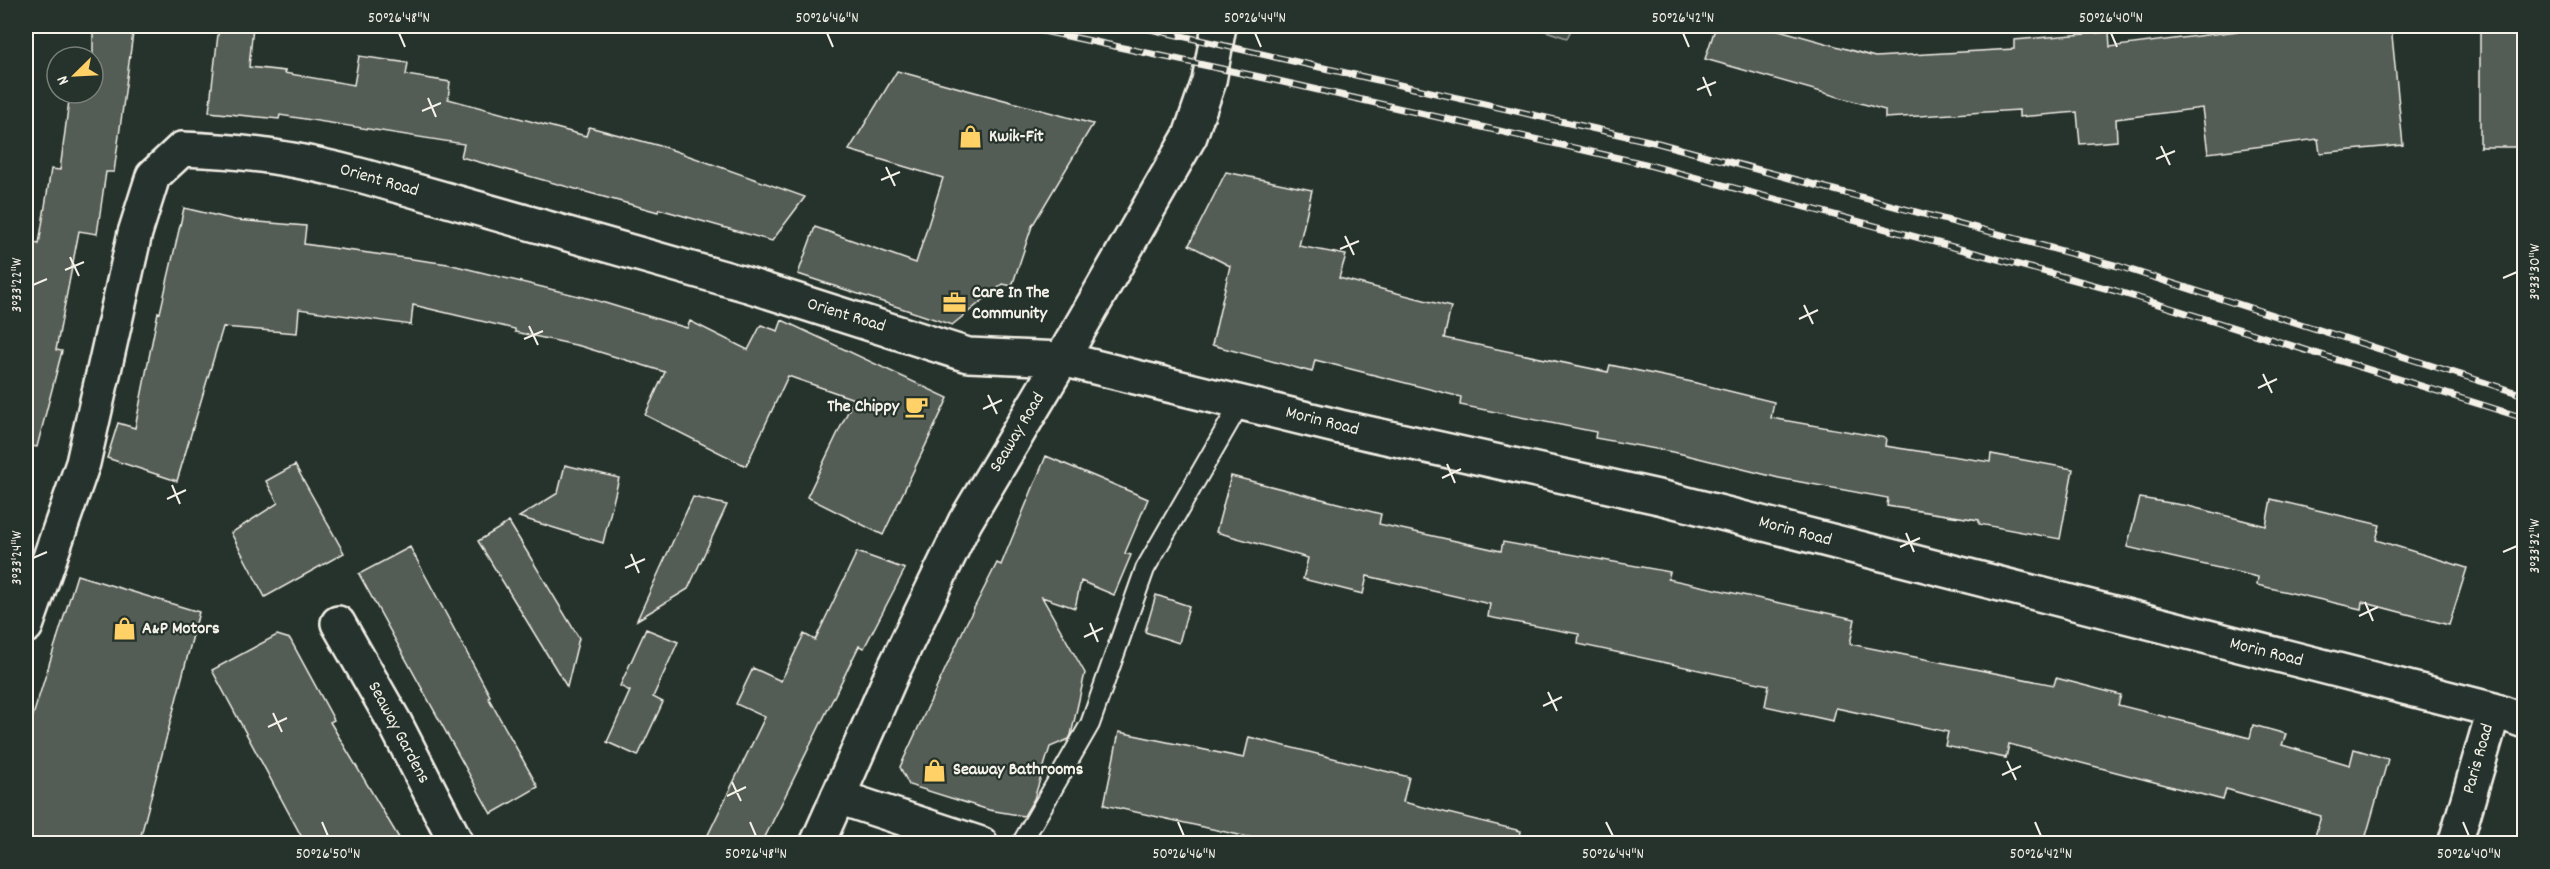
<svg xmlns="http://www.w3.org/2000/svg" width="2550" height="869" viewBox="0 0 2550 869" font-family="Dekko,sans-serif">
<rect width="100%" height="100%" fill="#26332d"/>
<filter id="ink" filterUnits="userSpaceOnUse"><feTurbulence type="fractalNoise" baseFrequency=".0167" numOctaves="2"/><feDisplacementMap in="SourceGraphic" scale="12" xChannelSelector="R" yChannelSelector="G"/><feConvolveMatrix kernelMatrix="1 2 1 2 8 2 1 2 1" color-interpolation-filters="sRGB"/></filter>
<g filter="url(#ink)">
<path fill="#414b45" stroke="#9a9e96" stroke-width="1.5" d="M1531,26H1573L1567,38Z"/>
<path fill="#525c55" stroke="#f4f1e8" stroke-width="1.5" d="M93,26H134L114,172H106L97,234L79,231L56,350L62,351L37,447L26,445V241L39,244L51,169L60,170L70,93H93Z
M219,26H253L249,67L285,71L284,73L354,85L359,56L408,63L406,75L450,82L448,99L586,136L589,127L664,147L805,197L772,241L659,209L658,212L461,157L464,144L280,115L279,119L209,112Z
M1716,26H1765L1875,57L2014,49V40L2109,32L2110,47L2278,26H2391L2403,145L2320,153L2318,139L2208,153L2202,108L2116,119L2117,141L2080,144L2077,112L2019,117V110L1885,118V110L1705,59Z
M2480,26H2524V147H2480Z
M897,71L1093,124L1032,226L1012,286L1003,284L952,325L798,274L815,227L916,263L943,178L849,150Z
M1226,172L1312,190L1299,246L1346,255L1339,278L1451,307L1444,338L1608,372L1610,365L1692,382L1774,402L1771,418L1886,438L1885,446L1990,462L1991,454L2073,469L2060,539L1979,524V520L1887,506L1888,498L1779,478L1678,453L1595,438L1596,432L1460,405L1461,397L1315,360L1312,372L1212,345L1230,266L1189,245Z
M184,208L235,220L306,226L304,244L448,264L595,300L687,328L690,321L748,350L761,325L778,331L782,320L948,398L883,535L807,497L854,399L788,376L746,466L645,415L665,372L580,346L515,332V329L413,305L411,325L299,309L297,333L223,327L177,481L107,458L118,423L135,428L158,312L160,313Z
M1046,456L1148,499L1125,553L1131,555L1114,595L1081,581L1075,608L1042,597L1085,673L1071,735L1069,739L1050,747L1034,799L1024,816L989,810L909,785L900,767L967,622L997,563L1001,565Z
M295,465L344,553L265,597L231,533L278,503L266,481Z
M565,465L619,478L603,543L519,517L558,493Z
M1231,476L1381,514L1379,524L1501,551L1503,542L1670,572L1668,579L1855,619L1850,644L2054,685L2056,678L2121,695L2118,705L2250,738L2253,725L2286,734L2282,745L2350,765L2354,749L2388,759L2364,843H2313L2321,816L2226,789L2223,800L2009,744L2006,758L1945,746L1948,732L1836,708L1833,721L1765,706L1769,685L1578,644L1579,634L1488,617L1490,604L1367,576L1363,594L1303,579L1308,558L1216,532Z
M693,497L727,505L688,589L637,620Z
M2140,498L2188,506L2266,526L2271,499L2380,525L2376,540L2467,568L2449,625L2362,602L2361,609L2257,585L2258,577L2127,547Z
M509,522L579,638L567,687L478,541Z
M410,547L490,696L488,697L538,787L491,814L359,574Z
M857,552L905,569L864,648L859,646L762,843H704L765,717L736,704L753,668L781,681L804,634L815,640Z
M77,575L199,612L139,843H26V738Z
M1156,595L1189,606L1179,643L1145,632Z
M646,629L678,642L653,697L663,702L638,756L607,742L630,691L620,686Z
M277,635L290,639L334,720L330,722L402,843H305L212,670Z
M1119,732L1244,758L1249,737L1409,777L1403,802L1521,831L1519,843H1275L1104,805Z"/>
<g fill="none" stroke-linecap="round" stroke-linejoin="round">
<defs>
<path id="service" d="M1021,844L1090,724L1145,569L1241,402"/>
<path id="minor" d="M338,623L395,723L457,844
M26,626L83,463L135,233L153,176L182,149C248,151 299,159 363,176L748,285L968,355L1062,359L1340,427L1663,498L2494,710L2524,721
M2455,844L2494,710"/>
<path id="secondary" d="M838,797L894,669L965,522L1062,359L1190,136L1209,81L1219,26"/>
<path id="primary" d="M817,844L838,797L981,844"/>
</defs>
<use href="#service" stroke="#f4f1e8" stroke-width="22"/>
<use href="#minor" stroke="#f4f1e8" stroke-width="38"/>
<use href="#secondary" stroke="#f4f1e8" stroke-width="38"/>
<use href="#primary" stroke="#f4f1e8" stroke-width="38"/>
<use href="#service" stroke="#26332d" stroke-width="18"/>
<use href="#minor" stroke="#26332d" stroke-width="33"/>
<use href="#secondary" stroke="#26332d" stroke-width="33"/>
<use href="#primary" stroke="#26332d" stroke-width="33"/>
<defs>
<path id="rail" d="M1020,26L1274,80L1645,164L2116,291L2524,418
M1137,26L1658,143L2118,266L2524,395"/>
</defs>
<use href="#rail" stroke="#f4f1e8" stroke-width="7"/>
<use href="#rail" stroke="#26332d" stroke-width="4.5" stroke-dasharray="14" stroke-linecap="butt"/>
</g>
</g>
<path fill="none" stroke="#f4f1e8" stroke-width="2" d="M399,33L405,47M827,33L833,47M1255,33L1261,47M1683,33L1689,47M2111,33L2117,47M1703,77L1711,96M1697,90L1716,82M428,98L436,117M422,111L441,103M2161,146L2170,165M2156,159L2175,151M886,167L895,186M881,180L900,172M1345,236L1354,255M1340,249L1359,241M70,257L79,276M65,270L84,262M2503,278L2517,272M33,285L47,279M1804,305L1813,324M1799,319L1818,310M529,326L538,345M524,339L543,331M2263,374L2272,393M2258,388L2277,379M988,395L997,414M983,409L1002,400M1447,464L1455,483M1442,478L1461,469M172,485L180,504M167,499L186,490M1906,533L1914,552M1900,547L1920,538M2503,552L2517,546M631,554L639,573M33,558L47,552M625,568L645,559M2365,602L2373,621M2359,616L2378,607M1090,623L1098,642M1084,637L1103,628M1548,692L1557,711M1543,706L1562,697M273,713L282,732M268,727L287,718M2007,761L2016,780M2002,775L2021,766M732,782L741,801M727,796L746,787M322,822L328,836M750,822L756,836M1178,822L1184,836M1606,822L1613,836M2035,822L2041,836M2463,822L2469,836"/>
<defs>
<symbol id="shop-bare" viewBox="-9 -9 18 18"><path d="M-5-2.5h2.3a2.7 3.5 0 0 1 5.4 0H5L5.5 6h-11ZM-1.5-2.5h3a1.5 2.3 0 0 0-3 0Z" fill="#ffd166" stroke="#26332d" stroke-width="2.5" paint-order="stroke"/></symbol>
<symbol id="office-bare" viewBox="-9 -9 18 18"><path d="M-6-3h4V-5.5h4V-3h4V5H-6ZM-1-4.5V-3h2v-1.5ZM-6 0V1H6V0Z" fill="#ffd166" stroke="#26332d" stroke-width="2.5" paint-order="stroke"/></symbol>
<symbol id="cafe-bare" viewBox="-9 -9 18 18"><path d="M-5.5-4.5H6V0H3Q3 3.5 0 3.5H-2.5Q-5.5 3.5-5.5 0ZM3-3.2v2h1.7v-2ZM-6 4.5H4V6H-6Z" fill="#ffd166" stroke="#26332d" stroke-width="2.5" paint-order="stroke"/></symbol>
</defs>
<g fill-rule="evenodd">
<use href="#shop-bare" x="954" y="120" width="33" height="33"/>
<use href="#office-bare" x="938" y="286" width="33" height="33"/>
<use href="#cafe-bare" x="900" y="390" width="33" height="33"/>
<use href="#shop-bare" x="108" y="612" width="33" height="33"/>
<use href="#shop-bare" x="918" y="754" width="33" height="33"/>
</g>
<g text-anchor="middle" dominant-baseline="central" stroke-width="4.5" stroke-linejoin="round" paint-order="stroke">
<g font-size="18" font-weight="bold" fill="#f4f1e8" stroke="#26332d" text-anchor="start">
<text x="989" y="137">Kwik-Fit</text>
<text x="972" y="293">Care In The<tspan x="972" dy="21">Community</tspan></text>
<text x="899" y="407" text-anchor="end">The Chippy</text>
<text x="142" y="629">A&amp;P Motors</text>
<text x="953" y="770">Seaway Bathrooms</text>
</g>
<g font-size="18" fill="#f4f1e8" stroke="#26332d">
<text transform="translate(379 181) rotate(16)">Orient Road</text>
<text transform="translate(846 316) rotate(17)">Orient Road</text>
<text transform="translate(1322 422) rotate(14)">Morin Road</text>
<text transform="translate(1018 433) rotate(-59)">Seaway Road</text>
<text transform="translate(1795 532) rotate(15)">Morin Road</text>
<text transform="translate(2266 653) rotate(14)">Morin Road</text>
<text transform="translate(398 733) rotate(62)">Seaway Gardens</text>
<text transform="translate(2479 759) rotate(-74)">Paris Road</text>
</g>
</g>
<rect width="2550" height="869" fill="none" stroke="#26332d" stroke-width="66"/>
<g transform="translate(75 75) rotate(246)"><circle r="28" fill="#26332d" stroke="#787f78" stroke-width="1.5"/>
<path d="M0-4.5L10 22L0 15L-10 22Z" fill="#ffd166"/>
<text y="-9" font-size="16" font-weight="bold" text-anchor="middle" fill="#f4f1e8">N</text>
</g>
<rect x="33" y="33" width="2484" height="803" fill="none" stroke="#f4f1e8" stroke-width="2"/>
<g font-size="15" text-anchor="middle" fill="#f4f1e8">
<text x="399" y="22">50°26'48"N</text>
<text x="827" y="22">50°26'46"N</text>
<text x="1255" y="22">50°26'44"N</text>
<text x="1683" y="22">50°26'42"N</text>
<text x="2111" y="22">50°26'40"N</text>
<text transform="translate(2534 272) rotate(-90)" y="5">3°33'30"W</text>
<text transform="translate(16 285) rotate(-90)" y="5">3°33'22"W</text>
<text transform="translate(2534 546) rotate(-90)" y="5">3°33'32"W</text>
<text transform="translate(16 558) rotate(-90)" y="5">3°33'24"W</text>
<text x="328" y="858">50°26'50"N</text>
<text x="756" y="858">50°26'48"N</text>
<text x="1184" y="858">50°26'46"N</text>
<text x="1613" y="858">50°26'44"N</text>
<text x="2041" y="858">50°26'42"N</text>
<text x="2469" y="858">50°26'40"N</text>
</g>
</svg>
